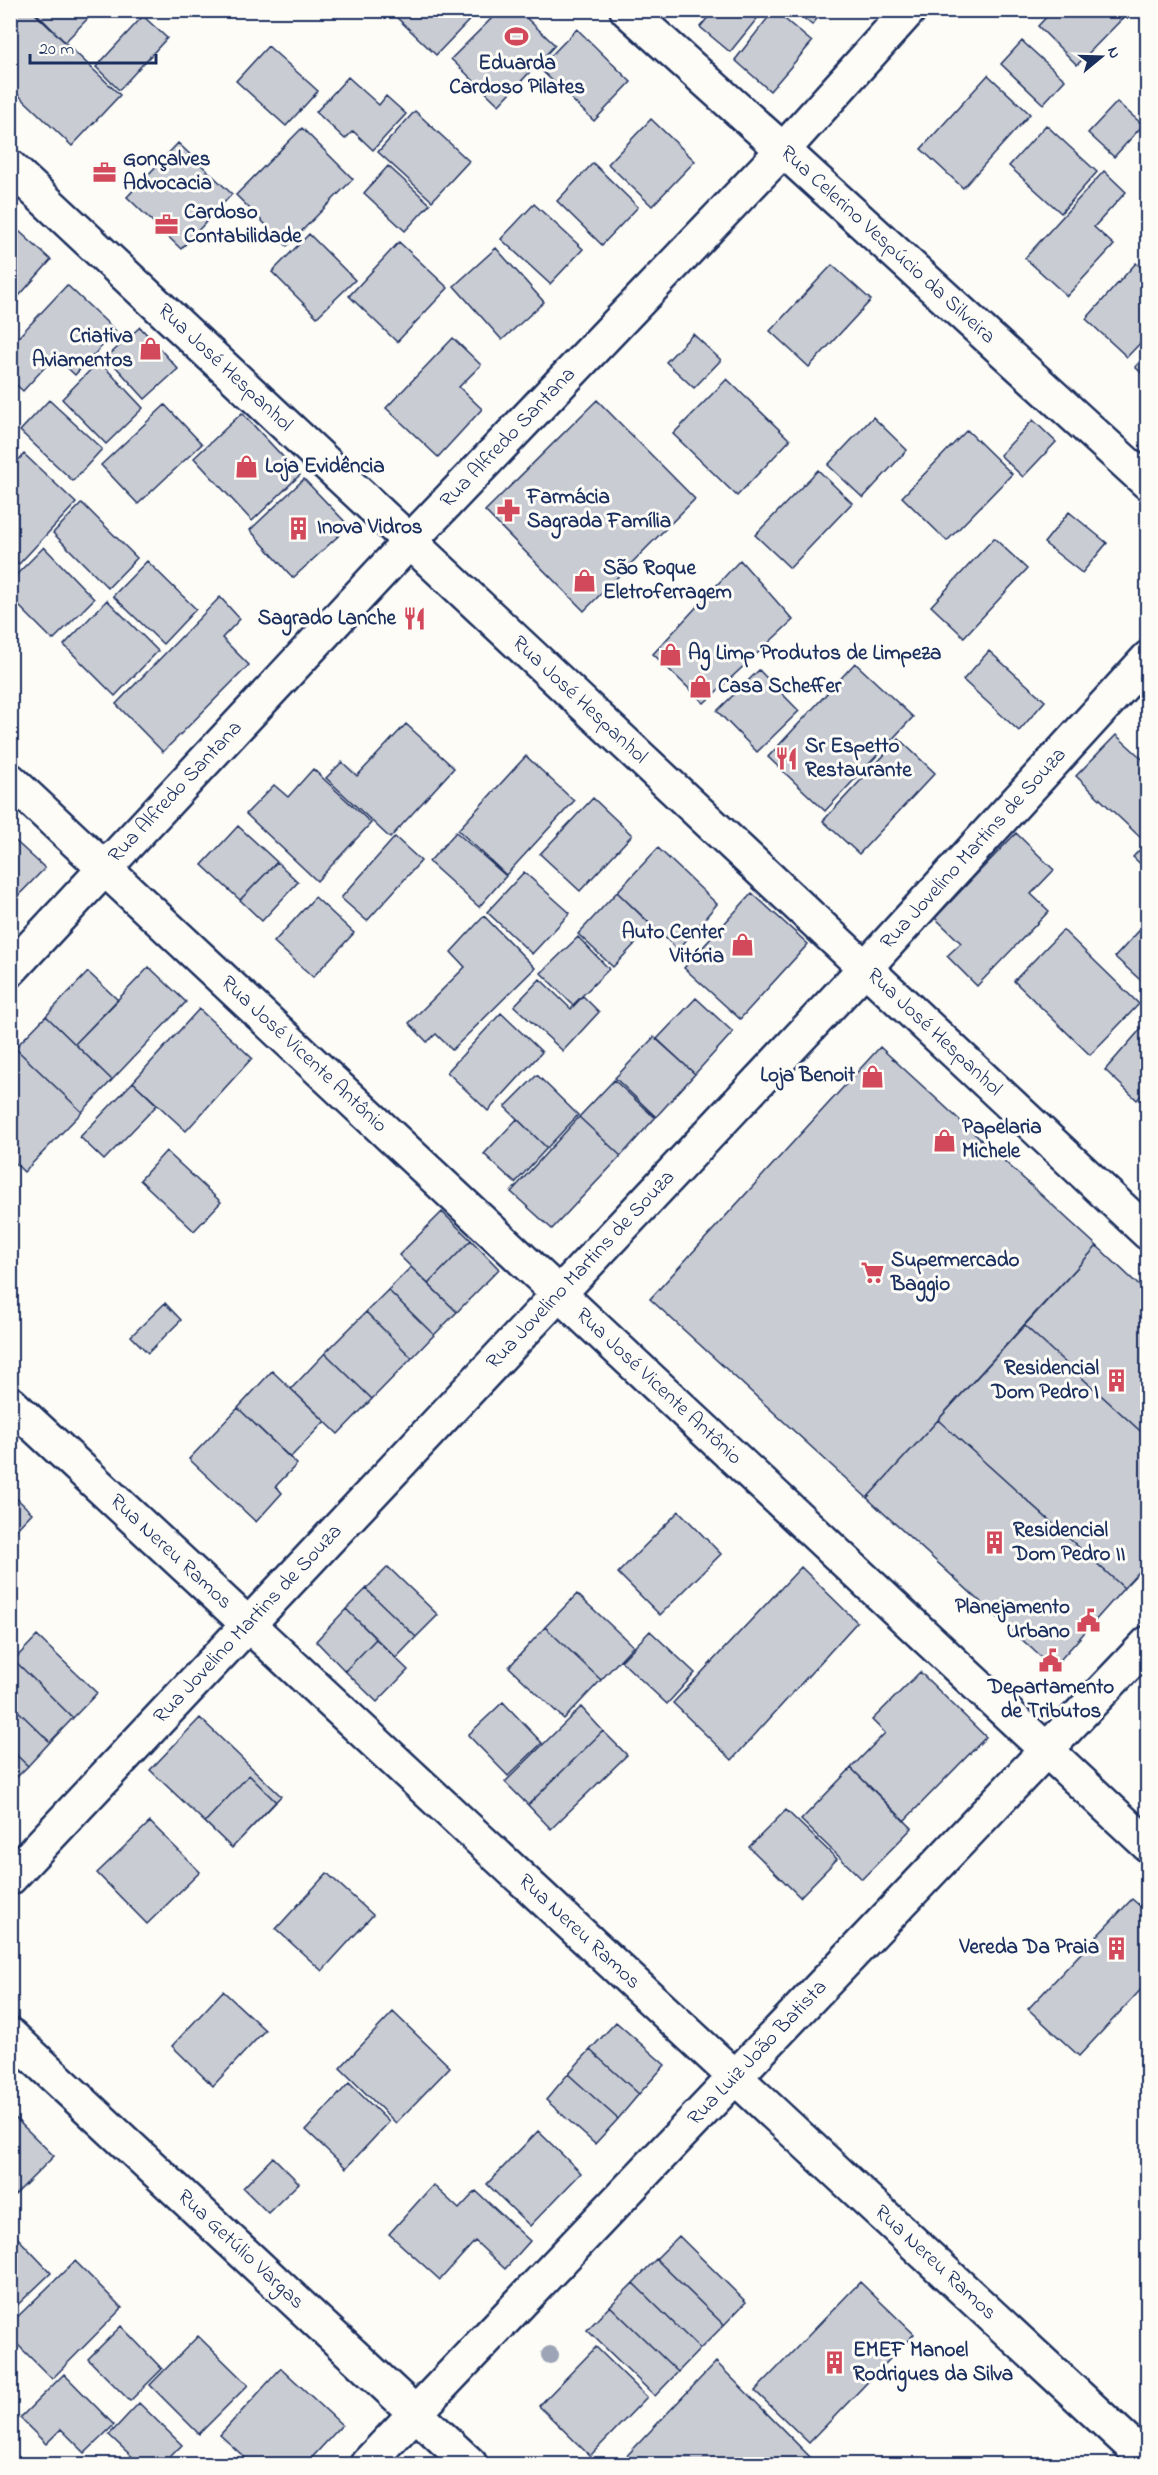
<svg xmlns="http://www.w3.org/2000/svg" width="1158" height="2475" viewBox="0 0 1158 2475" font-family="'Indie Flower',sans-serif">
<rect width="100%" height="100%" fill="#fdfcf7"/>
<filter id="ink" filterUnits="userSpaceOnUse"><feTurbulence type="fractalNoise" baseFrequency=".0167" numOctaves="2"/><feDisplacementMap in="SourceGraphic" scale="12" xChannelSelector="R" yChannelSelector="G"/><feConvolveMatrix kernelMatrix="1 2 1 2 8 2 1 2 1" color-interpolation-filters="sRGB"/></filter>
<g filter="url(#ink)">
<path fill="#c9ccd3" stroke="#1b2f5e" stroke-width="1.5" d="M10,10H31L120,95L72,146L10,87Z
M33,10H96L65,42Z
M393,10H479L436,55L391,12Z
M500,10H518L555,45L499,105L451,59Z
M714,10H764L730,52L700,27Z
M774,10L812,42L770,91L735,60Z
M794,10H824L812,25Z
M1053,10H1115L1123,18L1077,65L1038,26Z
M143,16L167,38L119,90L96,67Z
M577,29L631,82L594,121L539,68Z
M1022,41L1065,80L1043,104L1001,64Z
M268,46L318,91L286,126L236,81Z
M988,75L1030,114L963,188L921,149Z
M348,77L379,105L386,96L406,114L373,150L353,131L345,139L316,112Z
M1117,102L1143,125L1114,157L1088,133Z
M415,111L469,161L432,201L378,152Z
M651,119L695,161L652,206L608,164Z
M1046,125L1097,172L1061,213L1009,166Z
M302,128L353,179L287,246L236,195Z
M178,143L232,194L181,249L127,197Z
M593,163L638,207L602,245L557,201Z
M388,166L430,204L405,231L364,193Z
M1104,171L1126,192L1094,227L1114,245L1067,296L1025,258Z
M534,204L583,249L550,284L501,239Z
M10,223L51,260L10,306Z
M309,234L355,280L317,317L272,272Z
M399,242L448,288L397,342L349,296Z
M496,248L544,302L502,340L454,286Z
M1136,263L1148,273V335L1127,357L1086,319Z
M832,265L871,300L809,367L770,331Z
M67,285L116,331L75,375L55,356L23,391L10,379V346Z
M140,327L178,369L145,399L107,357Z
M693,334L721,360L694,388L666,362Z
M453,338L481,365L459,387L482,409L438,457L386,408Z
M1148,353V379L1135,367Z
M99,361L143,408L106,444L62,399Z
M727,379L790,440L737,496L673,434Z
M49,400L102,449L73,481L20,431Z
M597,400L695,499L584,611L485,511Z
M165,405L202,444L138,504L101,465Z
M242,413L300,475L252,521L194,458Z
M873,417L907,450L863,498L828,465Z
M1033,420L1056,442L1023,477L1000,455Z
M967,430L1012,474L947,541L902,497Z
M24,454L76,503L19,564L10,556V469Z
M818,470L852,503L790,568L755,535Z
M304,479L349,526L293,578L250,530Z
M82,503L137,558L108,588L53,533Z
M1069,512L1107,543L1082,573L1044,543Z
M994,538L1027,569L964,637L931,606Z
M44,547L94,599L53,640L10,597V581Z
M740,560L793,620L704,703L653,654Z
M147,561L196,609L163,644L113,596Z
M220,597L240,619L222,638L249,665L163,752L116,704Z
M107,600L158,651L115,696L64,645Z
M989,651L1045,701L1019,731L963,680Z
M855,663L913,717L825,811L768,757Z
M759,670L799,711L757,752L717,711Z
M406,724L454,768L390,838L326,778L342,762L357,776Z
M1116,735L1148,764V835L1143,840L1076,776Z
M899,739L935,773L859,854L823,821Z
M526,756L574,801L506,875L458,830Z
M313,769L371,823L317,881L246,814L274,785L288,797Z
M593,798L632,835L580,891L540,854Z
M238,826L277,862L240,900L202,865Z
M456,832L506,876L479,907L429,862Z
M1016,833L1054,870L1031,894L1049,911L977,986L947,956L961,943L935,918Z
M10,836L45,868L10,904Z
M395,837L421,861L367,921L341,898Z
M1148,841V871L1133,857Z
M658,848L717,904L678,950L617,892Z
M277,862L298,882L262,921L240,900Z
M524,872L570,913L532,954L487,912Z
M617,892L652,926L613,967L578,934Z
M752,893L808,944L740,1019L684,968Z
M315,897L354,933L313,977L274,942Z
M484,916L535,968L452,1050L436,1034L427,1042L409,1023L465,967L451,952Z
M1148,921V987L1115,957Z
M1063,930L1139,1004L1090,1055L1014,981Z
M578,937L609,969L573,1005L541,973Z
M149,967L186,1002L112,1080L75,1044Z
M88,972L118,1000L75,1044L46,1016Z
M540,979L571,1009L583,996L599,1012L563,1051L514,1006Z
M696,998L733,1032L695,1074L657,1039Z
M199,1009L252,1058L186,1131L133,1082Z
M501,1013L542,1052L488,1111L447,1072Z
M46,1016L112,1080L82,1112L15,1048Z
M1146,1023L1148,1088L1137,1100L1105,1070Z
M654,1037L695,1074L656,1117L615,1078Z
M880,1047L1097,1246L867,1498L650,1299Z
M15,1048L82,1112L24,1172L10,1158V1053Z
M537,1075L578,1115L547,1148L505,1107Z
M614,1080L655,1118L621,1156L579,1117Z
M133,1082L157,1105L104,1160L80,1137Z
M579,1117L621,1156L552,1229L511,1192Z
M517,1119L547,1148L515,1183L484,1154Z
M166,1151L221,1202L194,1231L140,1180Z
M442,1212L471,1240L428,1284L399,1255Z
M471,1240L499,1269L457,1312L428,1284Z
M1097,1246L1148,1294V1438L1024,1325Z
M411,1267L457,1312L434,1335L388,1290Z
M388,1290L434,1335L412,1358L366,1312Z
M165,1303L181,1320L148,1353L131,1336Z
M366,1312L412,1358L372,1399L325,1353Z
M1024,1325L1148,1438V1562L1124,1588L938,1420Z
M325,1353L372,1399L338,1434L291,1389Z
M272,1371L325,1421L290,1458L238,1408Z
M238,1408L297,1464L276,1486L282,1493L256,1522L189,1459Z
M938,1420L1124,1588L1053,1668L867,1498Z
M10,1492L32,1513L10,1536Z
M679,1511L721,1554L660,1615L618,1573Z
M388,1567L438,1615L416,1637L366,1589Z
M801,1567L857,1622L732,1760L673,1703Z
M366,1589L416,1637L396,1658L346,1609Z
M577,1594L633,1646L601,1680L545,1627Z
M346,1609L376,1639L345,1671L316,1641Z
M545,1627L601,1680L564,1719L509,1667Z
M650,1631L695,1673L667,1704L621,1661Z
M37,1636L97,1693L73,1718L14,1660Z
M376,1639L408,1670L377,1702L345,1671Z
M14,1660L73,1718L50,1742L10,1703V1664Z
M920,1672L986,1737L904,1821L851,1768L885,1733L872,1720Z
M503,1702L542,1743L508,1776L468,1735Z
M10,1703L50,1742L28,1766L10,1749Z
M581,1707L603,1731L528,1805L505,1782Z
M200,1718L281,1796L232,1848L150,1770Z
M603,1731L627,1755L551,1829L528,1805Z
M10,1749L28,1766L10,1784Z
M851,1768L912,1828L862,1879L801,1820Z
M249,1775L276,1802L232,1848L205,1822Z
M786,1810L837,1859L800,1897L749,1847Z
M150,1822L200,1872L147,1924L97,1873Z
M327,1873L373,1915L322,1971L276,1929Z
M1132,1899L1148,1913V1982L1079,2056L1028,2009Z
M223,1991L265,2030L213,2086L172,2046Z
M393,2012L450,2067L396,2123L340,2068Z
M616,2022L665,2065L639,2094L590,2050Z
M590,2050L639,2094L618,2119L568,2074Z
M568,2074L618,2119L595,2144L546,2100Z
M349,2083L389,2122L346,2168L306,2130Z
M10,2113L54,2156L10,2200Z
M538,2131L581,2173L530,2226L487,2184Z
M273,2157L299,2183L268,2213L243,2188Z
M433,2185L459,2209L476,2191L530,2241L505,2269L475,2241L440,2280L389,2234Z
M12,2232L51,2273L10,2312V2233Z
M679,2236L746,2302L724,2325L656,2259Z
M656,2259L724,2325L700,2349L633,2283Z
M75,2261L122,2308L52,2379L10,2337V2324Z
M860,2282L914,2334L809,2443L755,2391Z
M633,2283L700,2349L678,2372L610,2306Z
M610,2306L678,2372L655,2396L587,2330Z
M121,2326L162,2369L130,2401L88,2359Z
M198,2336L248,2385L199,2434L150,2385Z
M596,2347L647,2397L590,2456L539,2406Z
M716,2362L817,2464H619Z
M281,2368L342,2425L306,2464H252L220,2435Z
M64,2374L114,2425L85,2453L61,2429L46,2444L20,2418Z
M139,2403L182,2445L163,2464H140L109,2435Z"/>
<g fill="none" stroke-linecap="round" stroke-linejoin="round">
<defs>
<g id="minor">
<path id="s1" d="M627,10L783,150L1148,483"/>
<path id="s2" d="M10,780L1148,1845"/>
<path id="s3" d="M10,970L410,541L783,150L909,10"/>
<path id="s4" d="M10,1403L1148,2461"/>
<path id="s5" d="M10,1878L865,968L1148,658"/>
<path id="s6" d="M10,2035L470,2464"/>
<path id="s7" d="M367,2464L1148,1643"/>
</g>
<g id="major">
<path id="s8" d="M10,167L1148,1233"/>
</g>
</defs>
<use href="#minor" stroke="#1b2f5e" stroke-width="38"/>
<use href="#major" stroke="#1b2f5e" stroke-width="38"/>
<use href="#minor" stroke="#fdfcf7" stroke-width="33"/>
<use href="#major" stroke="#fdfcf7" stroke-width="33"/>
</g>
<circle fill="#9ca4b5" cx="550" cy="2355" r="9"/>
</g>
<defs>
<symbol id="stadium-bare" viewBox="-9 -9 18 18"><path d="M0-5a6.5 5 0 1 0 0 10a6.5 5 0 1 0 0-10ZM-3.5-1.8h7v3.6h-7Z" fill="#d1495b" stroke="#fdfcf7" stroke-width="2.5" paint-order="stroke"/></symbol>
<symbol id="office-bare" viewBox="-9 -9 18 18"><path d="M-6-3h4V-5.5h4V-3h4V5H-6ZM-1-4.5V-3h2v-1.5ZM-6 0V1H6V0Z" fill="#d1495b" stroke="#fdfcf7" stroke-width="2.5" paint-order="stroke"/></symbol>
<symbol id="shop-bare" viewBox="-9 -9 18 18"><path d="M-5-2.5h2.3a2.7 3.5 0 0 1 5.4 0H5L5.5 6h-11ZM-1.5-2.5h3a1.5 2.3 0 0 0-3 0Z" fill="#d1495b" stroke="#fdfcf7" stroke-width="2.5" paint-order="stroke"/></symbol>
<symbol id="pharmacy-bare" viewBox="-9 -9 18 18"><path d="M-2-6h4v4h4v4h-4v4h-4v-4h-4v-4h4Z" fill="#d1495b" stroke="#fdfcf7" stroke-width="2.5" paint-order="stroke"/></symbol>
<symbol id="building-bare" viewBox="-9 -9 18 18"><path d="M-4-6H4V6H1V3H-1V6H-4ZM-2.5-4.3h1.7v1.8h-1.7ZM.8-4.3h1.7v1.8H.8ZM-2.5-1h1.7V.8h-1.7ZM.8-1h1.7V.8H.8Z" fill="#d1495b" stroke="#fdfcf7" stroke-width="2.5" paint-order="stroke"/></symbol>
<symbol id="restaurant-bare" viewBox="-9 -9 18 18"><path d="M-5-6h1v4h1v-4h1v4h1v-4h1v5L-1.5 .5V6h-2V.5L-5-1ZM5-6V6H3V1.5H1.5Q1.5-4 5-6Z" fill="#d1495b" stroke="#fdfcf7" stroke-width="2.5" paint-order="stroke"/></symbol>
<symbol id="supermarket-bare" viewBox="-9 -9 18 18"><path d="M-6-5.5h2.5l.6 2H6L4.5 2H-2.5L-4.4-4H-6ZM-1.5 3.2a1.3 1.3 0 1 0 .1 0ZM3 3.2a1.3 1.3 0 1 0 .1 0Z" fill="#d1495b" stroke="#fdfcf7" stroke-width="2.5" paint-order="stroke"/></symbol>
<symbol id="civic-bare" viewBox="-9 -9 18 18"><path d="M-.6-6.5H3V-4.5H.6V-3L4-1V1h2V6H-6V1h2V-1L-.6-3ZM-1.2 2.5V6h2.4V2.5Z" fill="#d1495b" stroke="#fdfcf7" stroke-width="2.5" paint-order="stroke"/></symbol>
</defs>
<g fill-rule="evenodd">
<use href="#stadium-bare" x="500" y="20" width="33" height="33"/>
<use href="#office-bare" x="88" y="156" width="33" height="33"/>
<use href="#office-bare" x="150" y="208" width="33" height="33"/>
<use href="#shop-bare" x="134" y="332" width="33" height="33"/>
<use href="#shop-bare" x="230" y="450" width="33" height="33"/>
<use href="#pharmacy-bare" x="492" y="494" width="33" height="33"/>
<use href="#building-bare" x="282" y="512" width="33" height="33"/>
<use href="#shop-bare" x="568" y="564" width="33" height="33"/>
<use href="#restaurant-bare" x="398" y="602" width="33" height="33"/>
<use href="#shop-bare" x="654" y="638" width="33" height="33"/>
<use href="#shop-bare" x="684" y="670" width="33" height="33"/>
<use href="#restaurant-bare" x="770" y="742" width="33" height="33"/>
<use href="#shop-bare" x="726" y="928" width="33" height="33"/>
<use href="#shop-bare" x="856" y="1060" width="33" height="33"/>
<use href="#shop-bare" x="928" y="1124" width="33" height="33"/>
<use href="#supermarket-bare" x="856" y="1256" width="33" height="33"/>
<use href="#building-bare" x="1100" y="1364" width="33" height="33"/>
<use href="#building-bare" x="978" y="1526" width="33" height="33"/>
<use href="#civic-bare" x="1072" y="1604" width="33" height="33"/>
<use href="#civic-bare" x="1034" y="1644" width="33" height="33"/>
<use href="#building-bare" x="1100" y="1932" width="33" height="33"/>
<use href="#building-bare" x="818" y="2346" width="33" height="33"/>
</g>
<g text-anchor="middle" dominant-baseline="central" stroke-width="6" stroke-linejoin="round" paint-order="stroke">
<g font-size="21" font-weight="bold" fill="#1b2f5e" stroke="#fdfcf7" text-anchor="start">
<text x="517" y="64" text-anchor="middle">Eduarda<tspan x="517" dy="24">Cardoso Pilates</tspan></text>
<text x="123" y="160">Gonçalves<tspan x="123" dy="24">Advocacia</tspan></text>
<text x="184" y="213">Cardoso<tspan x="184" dy="24">Contabilidade</tspan></text>
<text x="133" y="337" text-anchor="end">Criativa<tspan x="133" dy="24">Aviamentos</tspan></text>
<text x="265" y="467">Loja Evidência</text>
<text x="527" y="498">Farmácia<tspan x="527" dy="24">Sagrada Família</tspan></text>
<text x="317" y="528">Inova Vidros</text>
<text x="603" y="569">São Roque<tspan x="603" dy="24">Eletroferragem</tspan></text>
<text x="396" y="619" text-anchor="end">Sagrado Lanche</text>
<text x="688" y="654">Ag Limp Produtos de Limpeza</text>
<text x="718" y="687">Casa Scheffer</text>
<text x="805" y="747">Sr Espetto<tspan x="805" dy="24">Restaurante</tspan></text>
<text x="724" y="933" text-anchor="end">Auto Center<tspan x="724" dy="24">Vitória</tspan></text>
<text x="855" y="1076" text-anchor="end">Loja Benoit</text>
<text x="962" y="1128">Papelaria<tspan x="962" dy="24">Michele</tspan></text>
<text x="891" y="1261">Supermercado<tspan x="891" dy="24">Baggio</tspan></text>
<text x="1099" y="1369" text-anchor="end">Residencial<tspan x="1099" dy="24">Dom Pedro I</tspan></text>
<text x="1013" y="1531">Residencial<tspan x="1013" dy="24">Dom Pedro II</tspan></text>
<text x="1070" y="1608" text-anchor="end">Planejamento<tspan x="1070" dy="24">Urbano</tspan></text>
<text x="1051" y="1688" text-anchor="middle">Departamento<tspan x="1051" dy="24">de Tributos</tspan></text>
<text x="1099" y="1948" text-anchor="end">Vereda Da Praia</text>
<text x="853" y="2351">EMEF Manoel<tspan x="853" dy="24">Rodrigues da Silva</tspan></text>
</g>
<g font-size="21" fill="#1b2f5e" stroke="#fdfcf7">
<text stroke="none"><textPath href="#s1" startOffset="351">Rua Celerino Vespúcio da Silveira</textPath></text>
<text stroke="none"><textPath href="#s8" startOffset="294">Rua José Hespanhol</textPath></text>
<text stroke="none"><textPath href="#s3" startOffset="729">Rua Alfredo Santana</textPath></text>
<text stroke="none"><textPath href="#s8" startOffset="780">Rua José Hespanhol</textPath></text>
<text stroke="none"><textPath href="#s3" startOffset="243">Rua Alfredo Santana</textPath></text>
<text stroke="none"><textPath href="#s5" startOffset="1410">Rua Jovelino Martins de Souza</textPath></text>
<text stroke="none"><textPath href="#s8" startOffset="1266">Rua José Hespanhol</textPath></text>
<text stroke="none"><textPath href="#s2" startOffset="402">Rua José Vicente Antônio</textPath></text>
<text stroke="none"><textPath href="#s5" startOffset="834">Rua Jovelino Martins de Souza</textPath></text>
<text stroke="none"><textPath href="#s2" startOffset="888">Rua José Vicente Antônio</textPath></text>
<text stroke="none"><textPath href="#s4" startOffset="219">Rua Nereu Ramos</textPath></text>
<text stroke="none"><textPath href="#s5" startOffset="348">Rua Jovelino Martins de Souza</textPath></text>
<text stroke="none"><textPath href="#s4" startOffset="777">Rua Nereu Ramos</textPath></text>
<text stroke="none"><textPath href="#s7" startOffset="567">Rua Luiz João Batista</textPath></text>
<text stroke="none"><textPath href="#s6" startOffset="315">Rua Getúlio Vargas</textPath></text>
<text stroke="none"><textPath href="#s4" startOffset="1263">Rua Nereu Ramos</textPath></text>
</g>
</g>
<rect width="1158" height="2475" fill="none" stroke="#fdfcf7" stroke-width="36"/>
<rect x="18" y="18" width="1122" height="2439" fill="none" stroke="#1b2f5e" stroke-width="2" filter="url(#ink)"/>
<g transform="translate(1101 57) rotate(71)" stroke="#fdfcf7" stroke-width="4.5" paint-order="stroke">
<path d="M0-4.5L10 22L0 15L-10 22Z" fill="#1b2f5e"/>
<text y="-9" font-size="16" font-weight="bold" text-anchor="middle" fill="#1b2f5e">N</text>
</g>
<path d="M30 54v9h126v-9" fill="none" stroke="#1b2f5e" stroke-width="3"/>
<text x="39" y="54" font-size="18" fill="#1b2f5e" stroke="#fdfcf7" stroke-width="4.5" paint-order="stroke">20 m</text>
</svg>
